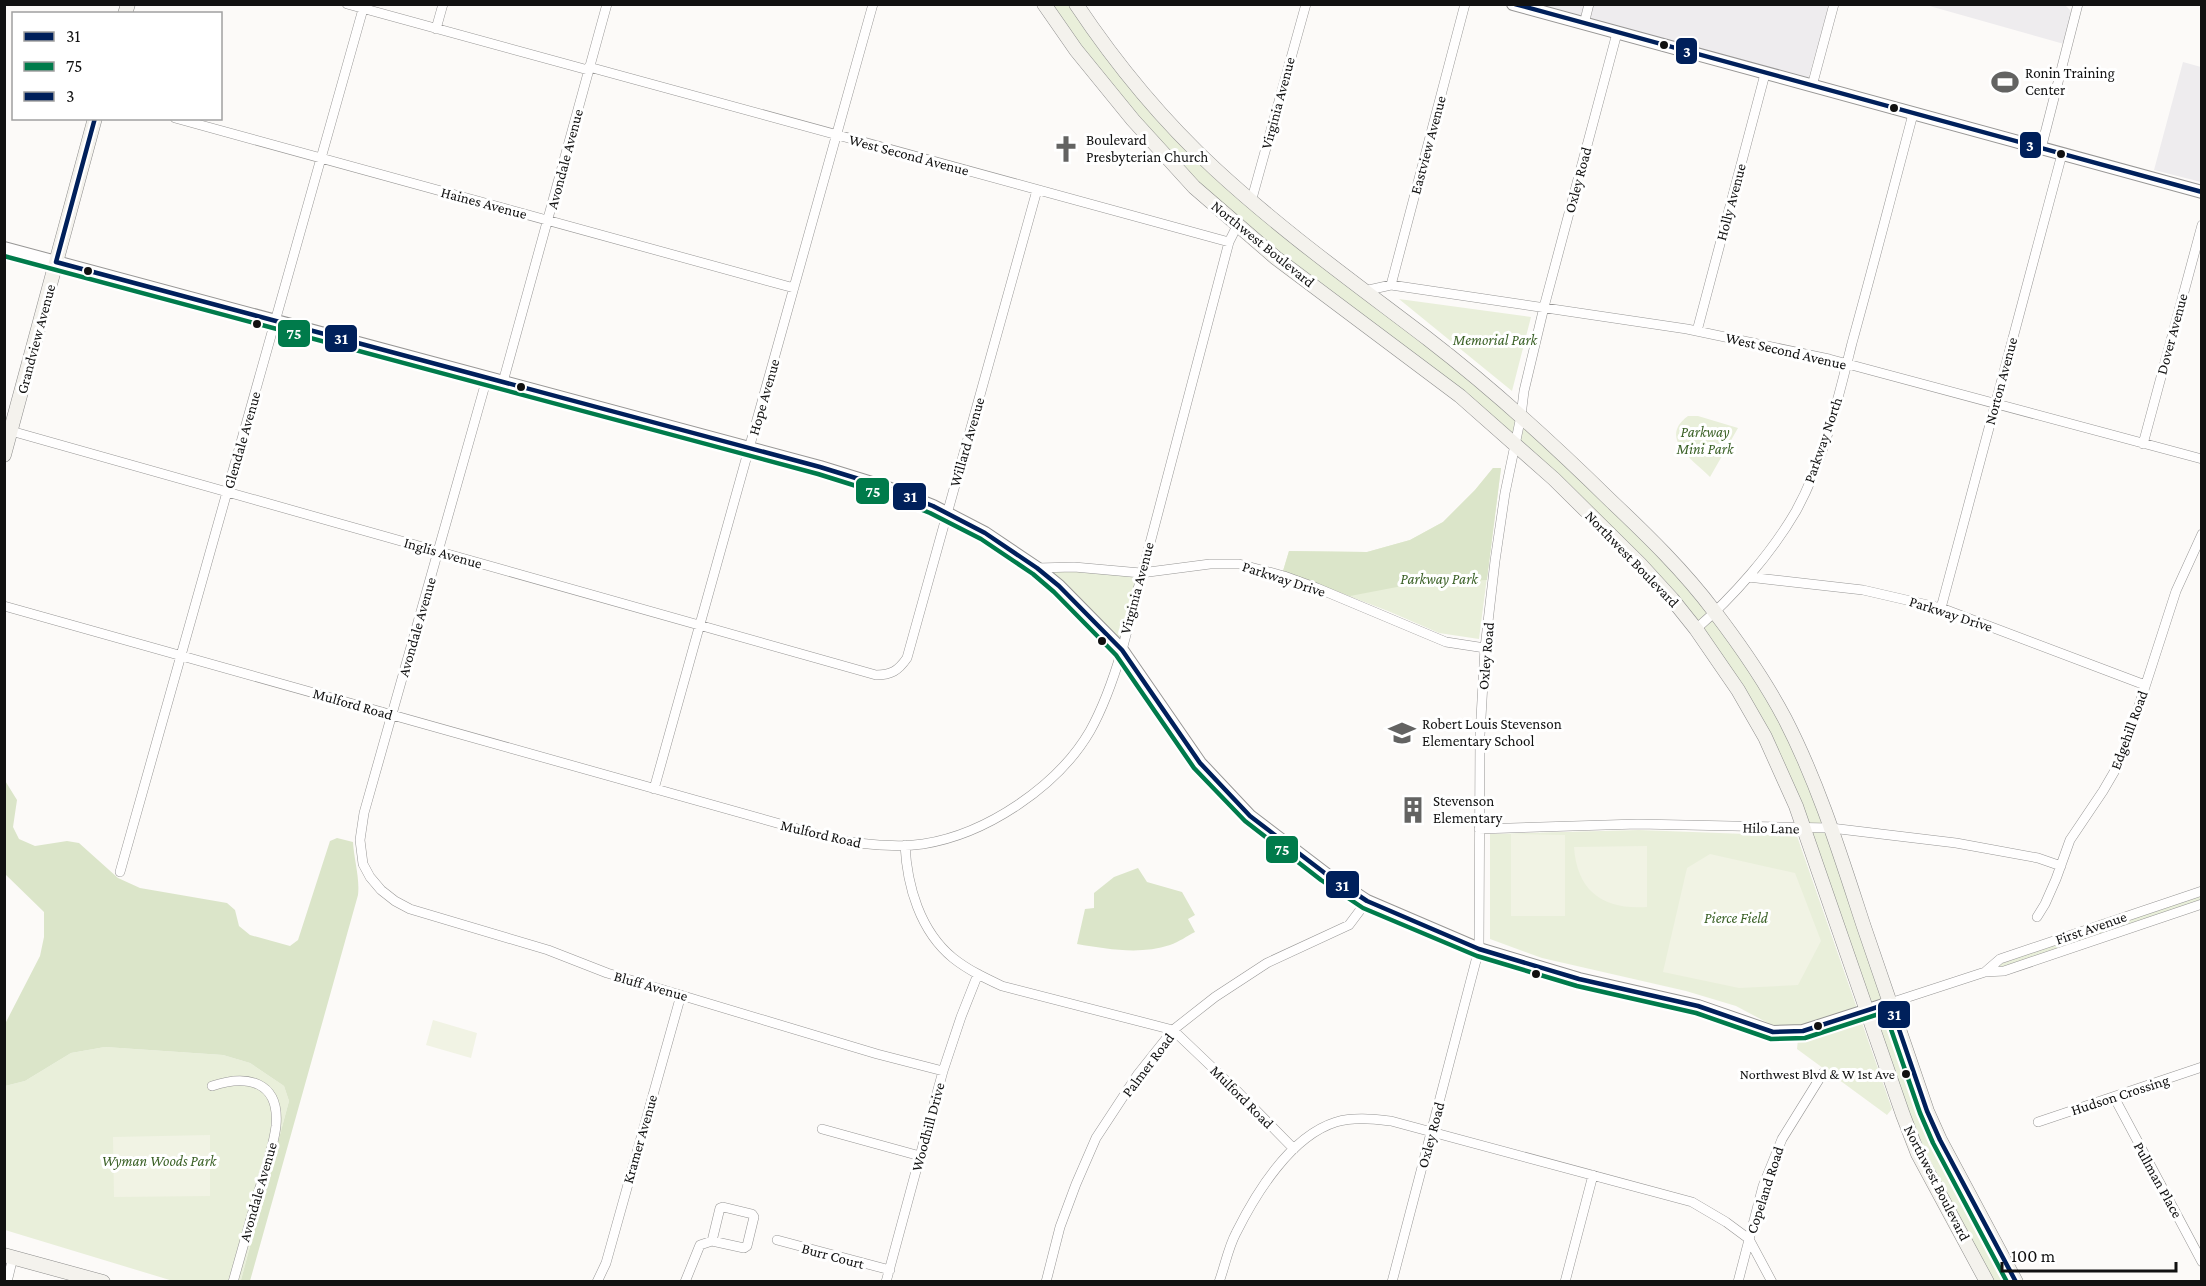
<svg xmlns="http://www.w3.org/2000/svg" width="2206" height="1286" viewBox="0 0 2206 1286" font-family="'Crimson Pro',serif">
<rect width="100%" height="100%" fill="#fcfaf8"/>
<path fill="#eeecee" d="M1533,5H1829L1808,80Z
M1926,5H2065L2073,13L2064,44Z
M2183,62L2201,67V182L2154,170Z"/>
<path fill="#e9efda" d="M1044,5H1076L1182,136L1431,341L1694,585L1784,718L1927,1111L2016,1281H1987L1918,1154L1796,806L1696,629L1554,479L1194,187Z
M1399,299L1531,317L1512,391Z
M1688,416H1698L1738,428L1710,477C1692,459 1658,438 1688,416Z
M1493,468H1501L1479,639L1439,633L1388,611L1283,571L1289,551L1367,552L1410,540L1443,522L1475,490Z
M1060,570L1138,575L1121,641L1049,571Z
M1639,830L1797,836L1892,1109L1887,1115L1797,1049L1798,1039L1736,1006L1686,991L1542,958L1490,939V834Z
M2201,891V904L2004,971L1985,972L2000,959Z
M105,1047L223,1055L250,1063L284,1086L289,1101L241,1280L238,1282L173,1281L5,1230V1086L25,1081L71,1053Z"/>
<path fill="#dbe5c9" d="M1493,468H1501L1487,580L1418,583L1350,596L1283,571L1289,551L1367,552L1410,540L1443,522L1475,490Z
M4,779L17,800L13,827L19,839L35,846L67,841L79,843L118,878L140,888L227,903L235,910L239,926L250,935L290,946L298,940L330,841L337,838L353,842C354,860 360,878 358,895L250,1281L241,1280L289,1101L284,1086L250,1063L223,1055L105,1047L71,1053L25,1081L5,1086V1024L40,956L44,937V912L5,874Z
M1138,868L1147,882L1182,892L1195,915L1188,919L1195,932C1187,936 1179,942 1170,945C1140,955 1107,949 1077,944L1085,909L1094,908V893L1114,877Z"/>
<path fill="#f1f3e4" d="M1511,834L1565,835V916H1511Z
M1647,846V907C1604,910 1577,892 1574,847Z
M1710,854L1795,873L1821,941L1798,985L1739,988L1663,972L1687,868Z
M433,1020L477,1033L471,1058L426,1045Z
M210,1135V1196L114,1197L113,1137Z"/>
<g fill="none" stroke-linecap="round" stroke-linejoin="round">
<defs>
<path id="minor" d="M347,4L588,70
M1584,24L1589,4
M436,29L443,4
M589,67L1229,242
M1812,86L1834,4
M175,118L794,288
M2041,149L2078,4
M1251,202L1306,4
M1391,285L1465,4
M1364,291L1391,285L1687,329L1829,359L2202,459
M1697,331L1765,74
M487,378L364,813L360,840L363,864L370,877L381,890L395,901L410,909L548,950L607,973L877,1054L943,1071
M503,382L607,4
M11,431L798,653L876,675C891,675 898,671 907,658L1037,190
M2143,444L2202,225
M1037,568L1074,567L1141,573L1210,564H1239L1284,576L1317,588L1446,642L1485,648
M1748,577L1863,590L1941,608L2145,685
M4,606L841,841C868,844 896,848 923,844C987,834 1058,786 1090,731C1104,706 1114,677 1122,650L1229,242L1238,224
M1941,608L2062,154
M1696,629C1733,597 1771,554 1796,511C1824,460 1838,399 1852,343C1873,267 1893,190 1913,114
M654,789L873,4
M1479,829L1638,824L1831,828L1956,843L2038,858L2061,866
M905,845C907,886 920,931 953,958C968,970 985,978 1002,986L1173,1030L1236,1090L1294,1149
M120,872L363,9
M2037,917L2045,904L2056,879L2070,840L2103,791L2117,767L2132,727L2176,591L2202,534
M1985,972L2000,959L2202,891
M1890,1003L1985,972L2004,971L2202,904
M212,1086C247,1074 280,1081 276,1126C273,1150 264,1174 257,1197C249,1225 241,1253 233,1282
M2114,1097L2202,1262
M2038,1122L2202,1067
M822,1129L920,1156
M777,1240L890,1270
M7,1282L13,1257
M597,1282L606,1263L681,995
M685,1282L700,1245L712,1241L744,1248L747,1246L754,1217L752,1214L723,1207L720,1208L712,1241
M886,1282L943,1071L961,1017L978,974
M1046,1282L1060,1227L1076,1184L1096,1138L1138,1074L1173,1030L1215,997L1267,963L1349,925L1367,901
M1219,1282C1225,1266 1228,1248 1236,1233C1256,1193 1291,1136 1336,1122C1354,1117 1372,1119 1391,1121L1692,1202L1726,1222L1749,1239L1772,1282
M1392,1282L1479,949L1480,735L1485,648L1495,561L1505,493L1521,416L1524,391L1544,307L1617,33
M1565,1282L1593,1175
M1738,1282L1763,1186L1782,1139L1823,1073"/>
<path id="tertiary" d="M1513,4L2202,192
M4,248L820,467L888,488L933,506L985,533L1037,568L1059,586L1122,650L1200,763L1250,816L1326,874L1367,901L1479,949L1579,979L1698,1006L1773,1032L1803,1031L1890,1003"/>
<path id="secondary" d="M1044,4L1076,50L1133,120L1194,187L1276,258L1460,396L1554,479L1640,564L1672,599L1696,629L1738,690L1765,737L1796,806L1903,1115L1918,1154L1987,1282
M1076,4C1116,64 1162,120 1215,169C1282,231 1356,284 1428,339C1493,389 1553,444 1611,501C1647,535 1684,571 1714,611C1740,645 1765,681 1785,719C1819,785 1841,857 1864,927C1885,988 1906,1050 1927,1111L1940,1140L2016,1282
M125,14L128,4
M4,455L95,118
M4,1255L103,1282"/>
</defs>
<use href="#minor" stroke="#979695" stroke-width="10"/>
<use href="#tertiary" stroke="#979695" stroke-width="14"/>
<use href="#secondary" stroke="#8d8d8c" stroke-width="15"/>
<use href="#minor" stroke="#fffefe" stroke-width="9"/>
<use href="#tertiary" stroke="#fffefe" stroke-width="12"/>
<use href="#secondary" stroke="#f4f2ed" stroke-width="14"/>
<defs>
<path id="bus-1" d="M56,262L820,467L888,488L933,506L985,533L1037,568L1059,586L1122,650L1200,763L1250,816L1326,874L1367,901L1479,949L1579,979L1698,1006L1773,1032L1803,1031L1890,1003L1927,1111L1940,1140L2016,1282
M56,262L95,118"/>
<path id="bus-2" d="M4,256L818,474L885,495L930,513L981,539L1033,574L1054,592L1116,655L1194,768L1245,821L1321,880L1363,908L1477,956L1577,986L1696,1013L1771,1039L1805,1038L1885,1012L1920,1113L1933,1143L2007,1282"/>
<path id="bus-3" d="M1515,4L2202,192"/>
</defs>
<use href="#bus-1" stroke="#fff" stroke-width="9"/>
<use href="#bus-2" stroke="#fff" stroke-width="9"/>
<use href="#bus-3" stroke="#fff" stroke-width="9"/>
<use href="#bus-1" stroke="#00205b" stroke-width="4.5"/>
<use href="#bus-2" stroke="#007b4b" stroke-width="4.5"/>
<use href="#bus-3" stroke="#00205b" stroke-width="4.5"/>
</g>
<defs>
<symbol id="stadium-bare" viewBox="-9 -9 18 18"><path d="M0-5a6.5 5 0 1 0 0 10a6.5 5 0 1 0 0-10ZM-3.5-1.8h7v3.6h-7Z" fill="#636362" stroke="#fff" stroke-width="2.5" paint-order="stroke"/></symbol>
<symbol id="church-bare" viewBox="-9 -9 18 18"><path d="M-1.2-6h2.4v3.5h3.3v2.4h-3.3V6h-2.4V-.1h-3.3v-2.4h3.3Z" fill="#636362" stroke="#fff" stroke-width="2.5" paint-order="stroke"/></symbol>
<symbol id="school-bare" viewBox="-9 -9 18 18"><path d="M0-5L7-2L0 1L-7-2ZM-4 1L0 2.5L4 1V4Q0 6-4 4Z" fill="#636362" stroke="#fff" stroke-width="2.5" paint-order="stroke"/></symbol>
<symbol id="building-bare" viewBox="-9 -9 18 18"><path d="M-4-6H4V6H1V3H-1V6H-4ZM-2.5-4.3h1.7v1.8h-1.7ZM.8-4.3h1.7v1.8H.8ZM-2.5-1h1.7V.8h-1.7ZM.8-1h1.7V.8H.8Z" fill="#636362" stroke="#fff" stroke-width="2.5" paint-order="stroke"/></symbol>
</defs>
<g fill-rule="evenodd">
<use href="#stadium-bare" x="1986" y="63" width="38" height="38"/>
<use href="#church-bare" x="1047" y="130" width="38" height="38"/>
<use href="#school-bare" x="1383" y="714" width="38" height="38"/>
<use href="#building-bare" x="1394" y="791" width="38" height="38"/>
</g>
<g fill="#111" stroke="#fff" stroke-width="2">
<circle cx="1664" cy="45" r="5"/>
<circle cx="1894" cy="108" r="5"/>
<circle cx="2061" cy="154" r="5"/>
<circle cx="88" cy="271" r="5"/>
<circle cx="257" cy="324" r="5"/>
<circle cx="521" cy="387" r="5"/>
<circle cx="1102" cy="641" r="5"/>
<circle cx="1536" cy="974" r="5"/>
<circle cx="1818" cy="1026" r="5"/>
<circle cx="1906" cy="1074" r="5"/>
</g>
<g text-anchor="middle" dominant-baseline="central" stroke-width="6" stroke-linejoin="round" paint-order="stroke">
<g font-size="14" fill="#111" stroke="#fff" text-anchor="end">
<text x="1895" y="1074">Northwest Blvd &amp; W 1st Ave</text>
</g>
<g font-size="15" fill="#111" stroke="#fff" text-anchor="start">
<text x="2025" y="73">Ronin Training<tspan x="2025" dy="17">Center</tspan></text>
<text x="1086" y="140">Boulevard<tspan x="1086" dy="17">Presbyterian Church</tspan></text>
<text x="1422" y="724">Robert Louis Stevenson<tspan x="1422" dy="17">Elementary School</tspan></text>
<text x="1433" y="801">Stevenson<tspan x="1433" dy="17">Elementary</tspan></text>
</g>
<g font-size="15" fill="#111" stroke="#fff">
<text transform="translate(1278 103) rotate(-75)">Virginia Avenue</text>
<text transform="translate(1428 145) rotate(-75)">Eastview Avenue</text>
<text transform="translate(909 155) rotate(15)">West Second Avenue</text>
<text transform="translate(565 159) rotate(-75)">Avondale Avenue</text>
<text transform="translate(1578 180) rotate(-75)">Oxley Road</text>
<text transform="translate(1731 202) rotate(-75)">Holly Avenue</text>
<text transform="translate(484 203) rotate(15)">Haines Avenue</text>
<text transform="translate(1263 244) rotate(39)">Northwest Boulevard</text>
<text transform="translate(2172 334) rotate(-75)">Dover Avenue</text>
<text transform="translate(36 339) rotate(-75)">Grandview Avenue</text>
<text transform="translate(1786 351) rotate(13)">West Second Avenue</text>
<text transform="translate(2001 381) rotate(-75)">Norton Avenue</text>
<text transform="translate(764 397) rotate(-74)">Hope Avenue</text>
<text transform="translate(242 440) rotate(-74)">Glendale Avenue</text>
<text transform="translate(1823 440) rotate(-71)">Parkway North</text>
<text transform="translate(967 442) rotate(-74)">Willard Avenue</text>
<text transform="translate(443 553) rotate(16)">Inglis Avenue</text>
<text transform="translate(1632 559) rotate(46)">Northwest Boulevard</text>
<text transform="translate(1284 579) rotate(18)">Parkway Drive</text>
<text transform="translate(1137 588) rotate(-75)">Virginia Avenue</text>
<text transform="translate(1951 614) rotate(18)">Parkway Drive</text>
<text transform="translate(417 627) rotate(-74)">Avondale Avenue</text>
<text transform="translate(1486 656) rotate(-85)">Oxley Road</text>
<text transform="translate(353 704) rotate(16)">Mulford Road</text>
<text transform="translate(2129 730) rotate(-70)">Edgehill Road</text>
<text transform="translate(1771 828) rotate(1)">Hilo Lane</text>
<text transform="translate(821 834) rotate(13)">Mulford Road</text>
<text transform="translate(2091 928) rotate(-19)">First Avenue</text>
<text transform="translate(651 986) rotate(16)">Bluff Avenue</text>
<text transform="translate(1148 1065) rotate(-53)">Palmer Road</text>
<text transform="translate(2120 1095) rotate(-18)">Hudson Crossing</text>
<text transform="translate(1242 1097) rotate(45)">Mulford Road</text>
<text transform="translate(928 1127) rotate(-75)">Woodhill Drive</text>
<text transform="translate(1431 1135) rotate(-75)">Oxley Road</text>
<text transform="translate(640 1139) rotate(-74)">Kramer Avenue</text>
<text transform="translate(2158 1180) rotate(61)">Pullman Place</text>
<text transform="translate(1937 1183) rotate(63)">Northwest Boulevard</text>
<text transform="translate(1765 1190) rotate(-72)">Copeland Road</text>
<text transform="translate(258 1192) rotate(-74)">Avondale Avenue</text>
<text transform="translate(833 1256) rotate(15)">Burr Court</text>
</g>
<g font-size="15" font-style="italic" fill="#3c6228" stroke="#fff">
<text x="1495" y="340">Memorial Park</text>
<text x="1705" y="432">Parkway<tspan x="1705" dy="17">Mini Park</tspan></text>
<text x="1439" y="579">Parkway Park</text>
<text x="1736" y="918">Pierce Field</text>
<text x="159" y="1161">Wyman Woods Park</text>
</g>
</g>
<g stroke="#fff" stroke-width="2">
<rect x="1675" y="37" width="23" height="28" rx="6" fill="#00205b"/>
<rect x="2019" y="131" width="23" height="28" rx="6" fill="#00205b"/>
<rect x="277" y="319" width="34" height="29" rx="6" fill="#007b4b"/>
<rect x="324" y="324" width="34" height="29" rx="6" fill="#00205b"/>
<rect x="855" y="477" width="35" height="28" rx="6" fill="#007b4b"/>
<rect x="892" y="482" width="35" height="29" rx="6" fill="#00205b"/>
<rect x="1265" y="835" width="34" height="29" rx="6" fill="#007b4b"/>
<rect x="1325" y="870" width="35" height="29" rx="6" fill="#00205b"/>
<rect x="1877" y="1000" width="34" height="29" rx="6" fill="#00205b"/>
</g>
<g font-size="16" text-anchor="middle" font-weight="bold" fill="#fff">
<text x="1687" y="57">3</text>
<text x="2030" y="151">3</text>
<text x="294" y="339">75</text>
<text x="341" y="344">31</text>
<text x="873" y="497">75</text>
<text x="910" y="502">31</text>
<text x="1282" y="855">75</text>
<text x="1342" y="891">31</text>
<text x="1894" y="1020">31</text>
</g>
<rect width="2206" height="1286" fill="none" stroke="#111111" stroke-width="12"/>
<rect x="12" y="12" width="210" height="108" fill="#ffffff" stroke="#a0a0a0" stroke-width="1.5"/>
<rect x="24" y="32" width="30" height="9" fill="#00205b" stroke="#a0a0a0" stroke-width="1.5"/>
<text x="66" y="42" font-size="18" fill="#111111">31</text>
<rect x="24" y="62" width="30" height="9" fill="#007b4b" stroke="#a0a0a0" stroke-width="1.5"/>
<text x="66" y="72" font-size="18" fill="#111111">75</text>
<rect x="24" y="92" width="30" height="9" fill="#00205b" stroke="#a0a0a0" stroke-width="1.5"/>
<text x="66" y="102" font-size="18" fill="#111111">3</text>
<path d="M2002 1262v9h174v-9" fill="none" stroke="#111111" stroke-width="3"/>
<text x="2011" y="1262" font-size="18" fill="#111111" stroke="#ffffff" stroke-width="4.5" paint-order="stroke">100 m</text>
</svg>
